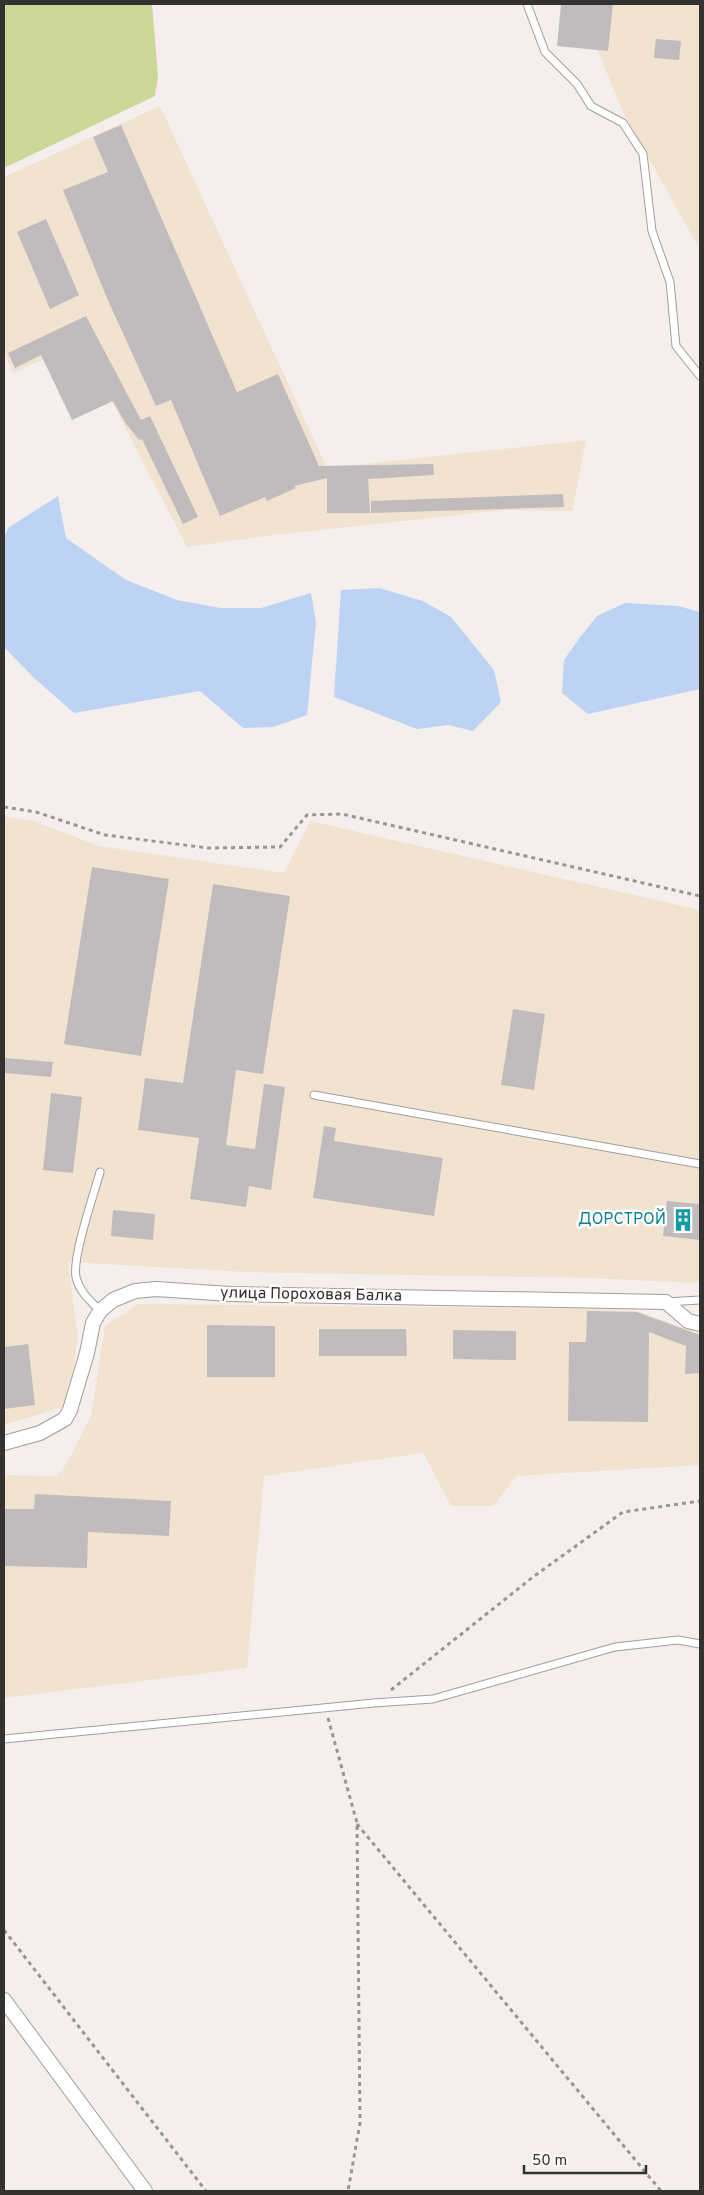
<svg xmlns="http://www.w3.org/2000/svg" width="704" height="2195" viewBox="0 0 704 2195" font-family="Overpass,sans-serif">
<rect width="100%" height="100%" fill="#f4eeec"/>
<path fill="#f2e3d0" d="M578,4H700V250L624,114Z
M160,106L327,468L586,440L572,511L505,510L274,535L187,547L81,342L13,373L4,353V177Z
M4,816L34,821L99,846L284,873L310,821L700,910V1283L586,1278L244,1272L68,1262L78,1338L67,1406L4,1425Z
M138,1304L587,1309L636,1311L700,1334V1465L517,1476L493,1506H451L423,1453L264,1476L247,1668L4,1698V1475L57,1476L67,1463L91,1416L105,1326Z"/>
<path fill="#ccd798" d="M4,4H152L158,76L155,96L4,168Z"/>
<path fill="#bcd3f4" d="M58,496L66,538L126,580L177,600L220,608H261L311,593L316,622L307,715L273,727L243,728L200,691L74,713L33,677L4,647V538L8,528Z
M379,588L423,601L451,617L494,670L501,702L473,731L449,725L417,729L334,697L341,590Z
M625,603L678,606L700,612V689L588,714L562,693L564,660L581,636L597,616Z"/>
<path fill="#c0bbbd" d="M561,4H613L608,51L557,46Z
M656,39L681,41L679,60L654,58Z
M121,125L237,392L278,374L319,466L433,464L434,475L368,479L370,513H327V478L294,486L296,488L267,501L265,497L220,516L171,400L156,406L106,296L63,190L108,172L93,137Z
M46,219L79,295L50,309L17,232Z
M86,316L141,420L150,416L198,517L183,524L142,439L139,440L124,421L113,401L72,420L41,355L15,368L8,353Z
M563,494L564,507L371,513V501Z
M92,867L169,879L141,1056L64,1044Z
M213,884L290,896L263,1074L236,1070L226,1145L255,1149L264,1084L285,1087L271,1190L249,1186L246,1207L190,1199L199,1138L138,1130L145,1078L183,1083Z
M513,1009L545,1014L534,1090L501,1085Z
M4,1058L53,1062L51,1077L4,1073Z
M51,1093L82,1097L73,1173L43,1170Z
M324,1126L336,1128L334,1141L443,1158L434,1216L313,1198Z
M667,1201L700,1204V1240L663,1236Z
M113,1210L155,1214L153,1240L111,1236Z
M587,1311L637,1312L700,1335V1373L685,1374L686,1346L649,1332L648,1422L568,1421L569,1342H586Z
M207,1325L275,1326V1377H207Z
M319,1329H406L407,1356H319Z
M453,1330L516,1331V1360L453,1359Z
M28,1344L35,1405L4,1409V1347Z
M35,1494L171,1501L169,1536L88,1532L87,1568L4,1566V1509H34Z"/>
<g fill="none" stroke-linecap="round" stroke-linejoin="round">
<defs>
<path id="service" d="M527,4L545,52L577,84L591,106L623,123L643,154L652,231L670,282L676,346L700,376
M314,1095L700,1164
M100,1172C94,1194 72,1257 76,1277C79,1292 91,1301 100,1311
M666,1302L700,1300
M4,1739L374,1703L433,1699L615,1647L678,1640L700,1644"/>
<path id="minor" d="M4,1443L40,1433L65,1419L70,1410L87,1353L93,1323L100,1311L113,1300L135,1291L156,1289L230,1294L666,1302L688,1321L700,1324
M4,2000L145,2191"/>
</defs>
<use href="#service" stroke="#a29d9b" stroke-width="9"/>
<use href="#minor" stroke="#a29d9b" stroke-width="16"/>
<path stroke="#9a9594" stroke-width="3" stroke-dasharray="4 4" stroke-linecap="butt" d="M4,807L36,812L105,835L208,848L280,847L307,815L342,814L700,896
M391,1690L533,1577L623,1512L700,1501
M328,1718L357,1823L360,2123L348,2191
M357,1824L661,2191
M4,1930L206,2191"/>
<use href="#service" stroke="#fff" stroke-width="7"/>
<use href="#minor" stroke="#fff" stroke-width="14"/>
</g>
<defs>
<symbol id="building-bare" viewBox="-9 -9 18 18"><path d="M-4-6H4V6H1V3H-1V6H-4ZM-2.5-4.3h1.7v1.8h-1.7ZM.8-4.3h1.7v1.8H.8ZM-2.5-1h1.7V.8h-1.7ZM.8-1h1.7V.8H.8Z" fill="#0f9aa8" stroke="#fefcfb" stroke-width="2.5" paint-order="stroke"/></symbol>
</defs>
<g fill-rule="evenodd">
<use href="#building-bare" x="667" y="1204" width="32" height="32"/>
</g>
<g text-anchor="middle" dominant-baseline="central" stroke-width="5" stroke-linejoin="round" paint-order="stroke">
<g font-size="16" fill="#0d838f" stroke="#fefcfb" text-anchor="end">
<text x="666" y="1220">ДОРСТРОЙ</text>
</g>
<g font-size="16" fill="#343131" stroke="#fefcfb">
<text transform="translate(311 1295) rotate(1)">улица Пороховая Балка</text>
</g>
</g>
<rect width="704" height="2195" fill="none" stroke="#343131" stroke-width="10"/>
<path d="M524 2165v8h122v-8" fill="none" stroke="#343131" stroke-width="2.5"/>
<text x="532" y="2165" font-size="15" fill="#343131" stroke="#fefcfb" stroke-width="4" paint-order="stroke">50 m</text>
</svg>
